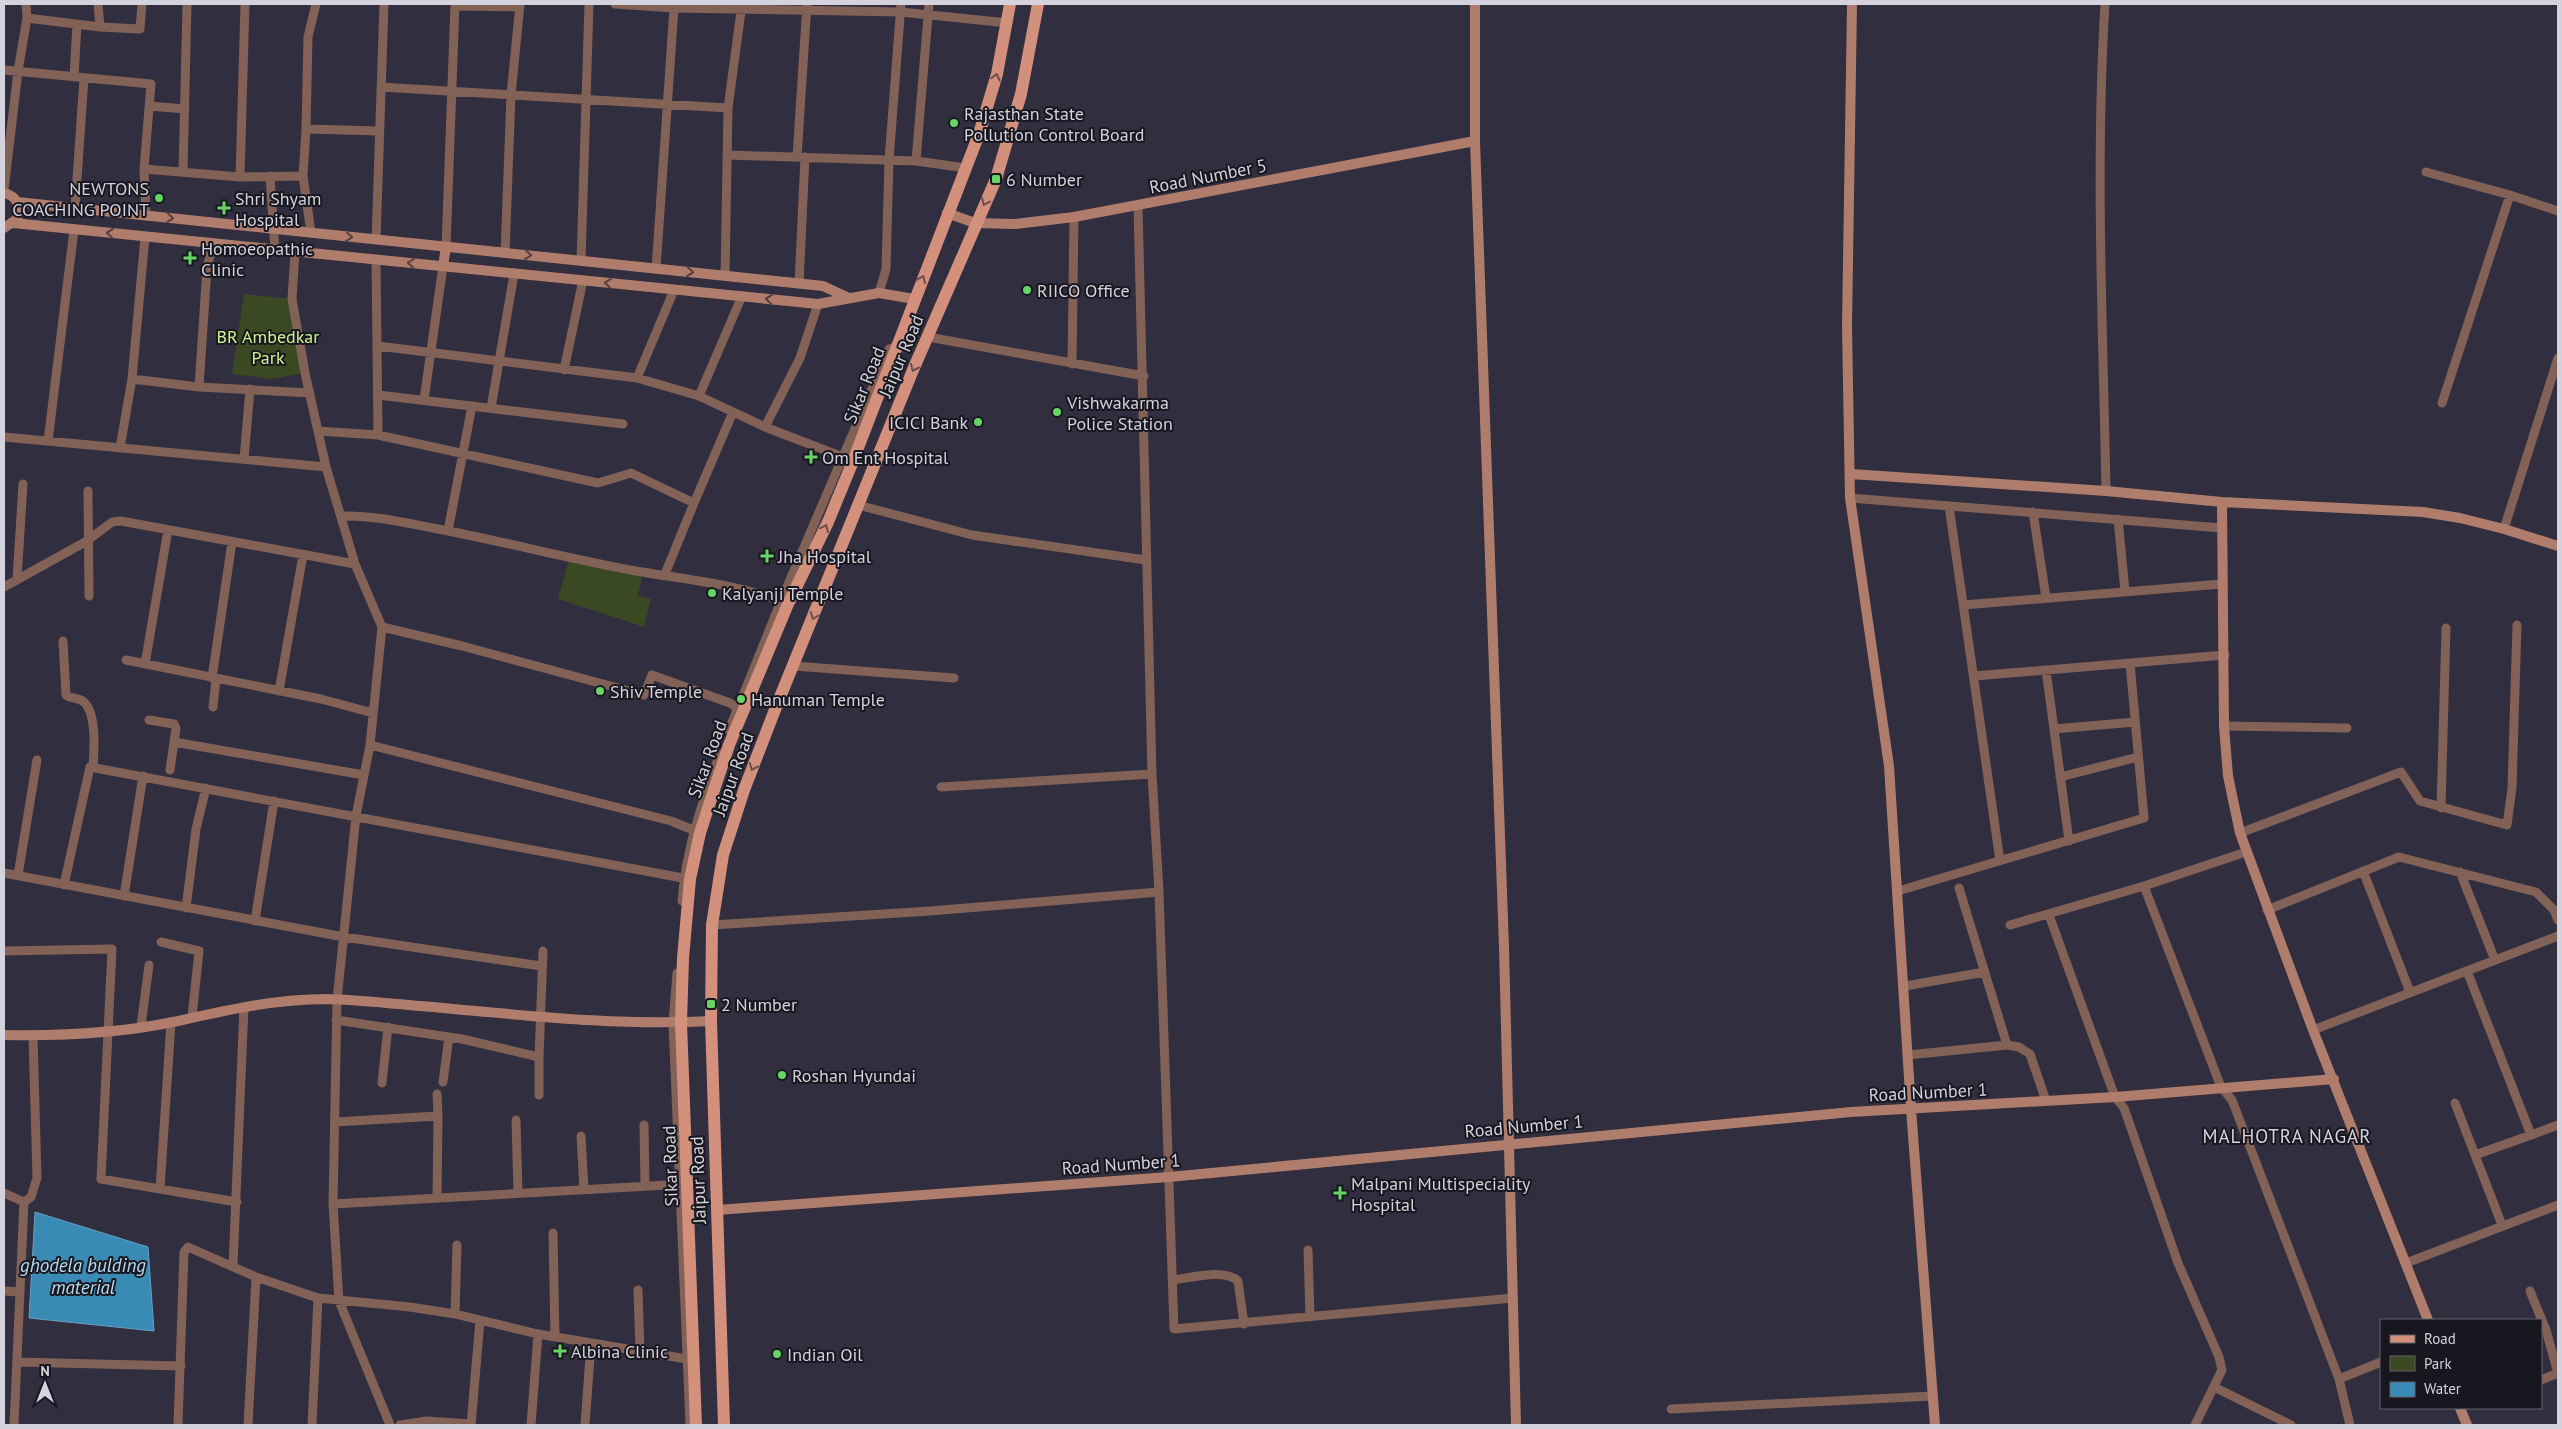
<svg xmlns="http://www.w3.org/2000/svg" width="2562" height="1429" viewBox="0 0 2562 1429" font-family="'PT Sans',sans-serif">
<rect width="100%" height="100%" fill="#302e3f"/>
<path fill="#3a4921" d="M244,294L292,299L305,373L271,379L232,374Z
M569,559L643,572L638,596L651,599L644,627L558,599Z"/>
<path fill="#3a8ab6" stroke="#68a0c2" d="M35,1212L148,1247L154,1331L29,1318Z"/>
<g fill="none" stroke-linecap="round" stroke-linejoin="round">
<path stroke="#826157" stroke-width="9" d="M615,4L674,8L901,12L1008,23
M2105,4C2095,166 2103,328 2106,491
M455,6L520,7
M27,18L100,27L98,4
M100,27L140,29L142,4
M4,70L151,84L144,169L146,216
M74,77L77,24
M381,87L728,108
M150,106L185,109
M306,129L379,131
M727,155L916,161L966,168
M797,157L807,4
M916,161L929,4
M144,169L240,177L303,176
M183,172L187,4
M2426,172L2510,195L2558,211
M270,176L275,250
M240,177L245,4
M4,190L18,71L27,18L26,4
M1138,206L1152,774L1159,892L1174,1329L1513,1298
M75,208L84,78
M311,233L303,176L306,129L308,37L316,4
M376,240L384,4
M446,247L455,4
M295,252L292,299L305,373L326,467L355,564L382,627L370,745L356,816L337,1000L333,1204L339,1301L390,1425
M505,253L511,95L520,4
M376,260L378,435
M581,261L589,4
M656,269L674,8
M725,276L728,108L742,4
M799,284L805,157
M879,293L886,269L889,160L901,4
M928,337L1144,376
M378,346L637,378L699,396L765,427L848,459
M1072,364L1074,217
M564,370L583,280
M637,378L674,290
M132,379L199,387L310,393
M199,387L207,268L213,243
M378,395L623,424
M699,396L742,296
M424,400L443,266
M2442,403L2510,195
M491,408L514,274
M765,427L800,358L818,304
M318,431L378,435L598,483L631,473L694,503L665,574
M4,437L326,467
M48,441L74,230
M120,448L132,379L145,237
M244,459L250,389
M88,491L89,596
M1850,498L2222,528
M694,503L733,412
M858,505L972,535L1146,560
M1949,506L2000,861
M2033,512L2046,598
M341,516C374,515 406,523 438,529C506,542 574,560 642,572C690,580 741,585 786,603
M2118,519L2125,591
M2504,529L2558,358
M448,531L472,406
M17,579L23,484
M4,587L87,541L112,522L121,521L355,564
M1963,605L2222,584
M382,627L462,646L644,695L652,675L730,703L742,711
M63,641L66,695C71,699 78,697 84,702C97,714 94,751 93,767
M126,660L321,699L373,713
M145,664L168,530
M794,666L954,678
M2046,670L2069,841
M1974,676L2225,655
M212,678L232,542
M279,691L303,555
M213,707L216,679
M149,720L174,724L176,728L174,742
M2224,726L2347,728
M2054,729L2135,722
M729,730L781,601L889,349L898,346
M370,745L671,821L698,832
M170,770L174,742L364,775
M2060,777L2138,757
M941,787L1152,774
M2441,808L2446,628
M2240,833L2401,772L2420,801L2507,825L2512,788L2517,625
M2363,871L2410,992
M2460,872L2495,960
M4,873L344,937L541,966
M18,875L37,760
M64,885L90,767L688,879
M2144,886L2221,1087L2232,1100L2339,1379L2350,1425
M1898,891L2144,818L2130,663
M124,896L143,776
M682,901C686,849 702,802 720,754
M186,908L196,829L206,788
M2267,910L2399,857L2536,892L2554,910L2558,920
M2049,915L2115,1097L2124,1108L2178,1263L2219,1357L2222,1370L2195,1425
M255,921L274,801
M712,925L930,911L1159,892
M2010,925L2144,886L2246,852
M161,942L199,951L192,1017
M4,951L112,949L101,1179L237,1202
M2467,971L2531,1135L2475,1155
M677,973L673,1023L690,1425
M1905,986L1985,972
M336,1020L462,1039L539,1057L543,951
M141,1026L149,965
M2313,1030L2558,936
M2007,1045L2019,1047L2030,1054L2046,1101
M1908,1055L2007,1045L1959,888
M539,1057V1095
M443,1082L449,1037
M382,1083L388,1027
M437,1094L438,1116
M2455,1103L2502,1225
M516,1120L518,1193
M335,1122L438,1116L437,1198
M644,1125L645,1186
M2531,1135L2558,1125
M581,1136L584,1190
M160,1189L171,1022
M4,1193L24,1202
M24,1202L31,1197L37,1178L33,1036
M333,1204L685,1184
M553,1233L555,1337
M1308,1250L1310,1317
M2406,1263L2558,1205
M233,1266L244,1007
M1173,1280C1191,1278 1224,1268 1238,1281L1244,1324
M638,1290L640,1352
M4,1291L20,1292
M2530,1291L2546,1330L2558,1373L2541,1380
M455,1314L457,1245
M17,1362L181,1366
M2339,1379L2381,1362
M2214,1387L2291,1425
M1671,1409L1933,1396
M14,1425L24,1202
M178,1425L184,1252L188,1247L256,1277L318,1298L410,1307L455,1314L538,1334L693,1360
M248,1425L256,1277
M312,1425L318,1298
M400,1425L427,1421L471,1424
M471,1425L480,1320
M531,1425L538,1334
M585,1425L591,1343"/>
<path stroke="#b07c6c" stroke-width="10" d="M1475,4V141L1504,947L1516,1425
M1852,4L1847,326L1850,498L1889,766L1911,1109L1935,1425
M4,193C17,196 22,207 17,219L4,228
M17,202L823,286L849,298
M947,213L975,223L1015,224L1074,217L1475,141
M13,223L818,304L879,293L914,299
M443,266L446,247
M1851,474L2106,491L2222,502L2423,512L2460,518L2504,529L2558,546
M2222,502L2224,726L2228,776L2240,833L2313,1030L2428,1320
M4,1035C58,1036 120,1033 173,1022C223,1011 274,999 326,999C365,1000 404,1005 443,1008C532,1016 622,1026 711,1021
M717,1210L1169,1177L1851,1112L2115,1097L2334,1079
M2460,1408L2467,1425"/>
<path stroke="#d3907c" stroke-width="12" d="M696,1425L681,1023L683,958L690,879L700,833L713,793L729,745L788,604L828,522L851,466L979,134L997,74L1010,4
M724,1425L711,1021L712,925L723,855L744,790L776,707L913,370L996,179L1021,94L1038,4"/>
</g>
<defs><path id="oneway-chevron" d="M-2-3.5L2.5 0L-2 3.5" fill="none" stroke-width="1.6" stroke-linecap="round" stroke-linejoin="round" transform="scale(1.25)"/></defs>
<g stroke="#6c4d49">
<use href="#oneway-chevron" transform="translate(996 77) rotate(-75)"/>
<use href="#oneway-chevron" transform="translate(985 202) rotate(115)"/>
<use href="#oneway-chevron" transform="translate(922 279) rotate(-68)"/>
<use href="#oneway-chevron" transform="translate(914 368) rotate(114)"/>
<use href="#oneway-chevron" transform="translate(825 528) rotate(-65)"/>
<use href="#oneway-chevron" transform="translate(814 616) rotate(111)"/>
<use href="#oneway-chevron" transform="translate(753 767) rotate(112)"/>
</g>
<g stroke="#553f3e">
<use href="#oneway-chevron" transform="translate(170 218) rotate(6)"/>
<use href="#oneway-chevron" transform="translate(110 233) rotate(-174)"/>
<use href="#oneway-chevron" transform="translate(349 237) rotate(6)"/>
<use href="#oneway-chevron" transform="translate(528 255) rotate(6)"/>
<use href="#oneway-chevron" transform="translate(411 263) rotate(-174)"/>
<use href="#oneway-chevron" transform="translate(690 272) rotate(6)"/>
<use href="#oneway-chevron" transform="translate(608 283) rotate(-174)"/>
<use href="#oneway-chevron" transform="translate(769 299) rotate(-174)"/>
</g>
<g fill="#67d466" stroke="#18171f" stroke-width="2">
<circle cx="954" cy="123" r="5"/>
<rect x="991" y="174" width="10" height="10" rx="2.5"/>
<circle cx="159" cy="198" r="5"/>
<path d="M221.5 200.5h5v5h5v5h-5v5h-5v-5h-5v-5h5z"/>
<path d="M187.5 250.5h5v5h5v5h-5v5h-5v-5h-5v-5h5z"/>
<circle cx="1027" cy="290" r="5"/>
<circle cx="1057" cy="412" r="5"/>
<circle cx="978" cy="422" r="5"/>
<path d="M808.5 449.5h5v5h5v5h-5v5h-5v-5h-5v-5h5z"/>
<path d="M764.5 548.5h5v5h5v5h-5v5h-5v-5h-5v-5h5z"/>
<circle cx="712" cy="593" r="5"/>
<circle cx="600" cy="691" r="5"/>
<circle cx="741" cy="699" r="5"/>
<rect x="706" y="999" width="10" height="10" rx="2.5"/>
<circle cx="782" cy="1075" r="5"/>
<path d="M1337.5 1185.5h5v5h5v5h-5v5h-5v-5h-5v-5h5z"/>
<path d="M557.5 1343.5h5v5h5v5h-5v5h-5v-5h-5v-5h5z"/>
<circle cx="777" cy="1354" r="5"/>
</g>
<g text-anchor="middle" dominant-baseline="central" stroke-width="4" stroke-linejoin="round" paint-order="stroke">
<g font-size="18" fill="#d3d2dd" stroke="#18171f" text-anchor="start">
<text x="964" y="113">Rajasthan State<tspan x="964" dy="21">Pollution Control Board</tspan></text>
<text x="1006" y="179">6 Number</text>
<text x="149" y="188" text-anchor="end">NEWTONS<tspan x="149" dy="21">COACHING POINT</tspan></text>
<text x="235" y="198">Shri Shyam<tspan x="235" dy="21">Hospital</tspan></text>
<text x="201" y="248">Homoeopathic<tspan x="201" dy="21">Clinic</tspan></text>
<text x="1037" y="290">RIICO Office</text>
<text x="1067" y="402">Vishwakarma<tspan x="1067" dy="21">Police Station</tspan></text>
<text x="968" y="422" text-anchor="end">ICICI Bank</text>
<text x="822" y="457">Om Ent Hospital</text>
<text x="778" y="556">Jha Hospital</text>
<text x="722" y="593">Kalyanji Temple</text>
<text x="610" y="691">Shiv Temple</text>
<text x="751" y="699">Hanuman Temple</text>
<text x="721" y="1004">2 Number</text>
<text x="792" y="1075">Roshan Hyundai</text>
<text x="1351" y="1183">Malpani Multispeciality<tspan x="1351" dy="21">Hospital</tspan></text>
<text x="571" y="1351">Albina Clinic</text>
<text x="787" y="1354">Indian Oil</text>
</g>
<g font-size="18" fill="#d3d2dd" stroke="#18171f">
<text transform="translate(1208 176) rotate(-11)">Road Number 5</text>
<text transform="translate(901 356) rotate(-67)">Jaipur Road</text>
<text transform="translate(864 385) rotate(-68)">Sikar Road</text>
<text transform="translate(707 759) rotate(-70)">Sikar Road</text>
<text transform="translate(733 774) rotate(-70)">Jaipur Road</text>
<text transform="translate(1928 1092) rotate(-3)">Road Number 1</text>
<text transform="translate(1524 1126) rotate(-5)">Road Number 1</text>
<text transform="translate(1121 1164) rotate(-4)">Road Number 1</text>
<text transform="translate(670 1166) rotate(-92)">Sikar Road</text>
<text transform="translate(698 1180) rotate(-92)">Jaipur Road</text>
</g>
<g font-size="18" fill="#cef491" stroke="#18171f">
<text x="268" y="336">BR Ambedkar<tspan x="268" dy="21">Park</tspan></text>
</g>
<g font-size="19" letter-spacing="1" fill="#d3d2dd" stroke="#18171f">
<text x="2287" y="1136">MALHOTRA NAGAR</text>
</g>
<g font-size="19" font-style="italic" fill="#b5dcf5" stroke="#18171f">
<text x="83" y="1265">ghodela bulding<tspan x="83" dy="22">material</tspan></text>
</g>
</g>
<rect width="2562" height="1429" fill="none" stroke="#d3d2dd" stroke-width="10"/>
<rect x="2380" y="1319" width="162" height="90" fill="#18171f" stroke="#63626b"/>
<rect x="2390" y="1335" width="25" height="8" fill="#d3907c" stroke="#63626b"/>
<text x="2424" y="1344" font-size="15" fill="#d3d2dd">Road</text>
<rect x="2390" y="1356" width="25" height="15" fill="#3a4921" stroke="#63626b"/>
<text x="2424" y="1369" font-size="15" fill="#d3d2dd">Park</text>
<rect x="2390" y="1382" width="25" height="15" fill="#3a8ab6" stroke="#63626b"/>
<text x="2424" y="1394" font-size="15" fill="#d3d2dd">Water</text>
<g transform="translate(45 1384)" stroke="#18171f" stroke-width="4" paint-order="stroke">
<path d="M0-4L9 19L0 12L-9 19Z" fill="#d3d2dd"/>
<text y="-8" font-size="14" font-weight="bold" text-anchor="middle" fill="#d3d2dd">N</text>
</g>
</svg>
